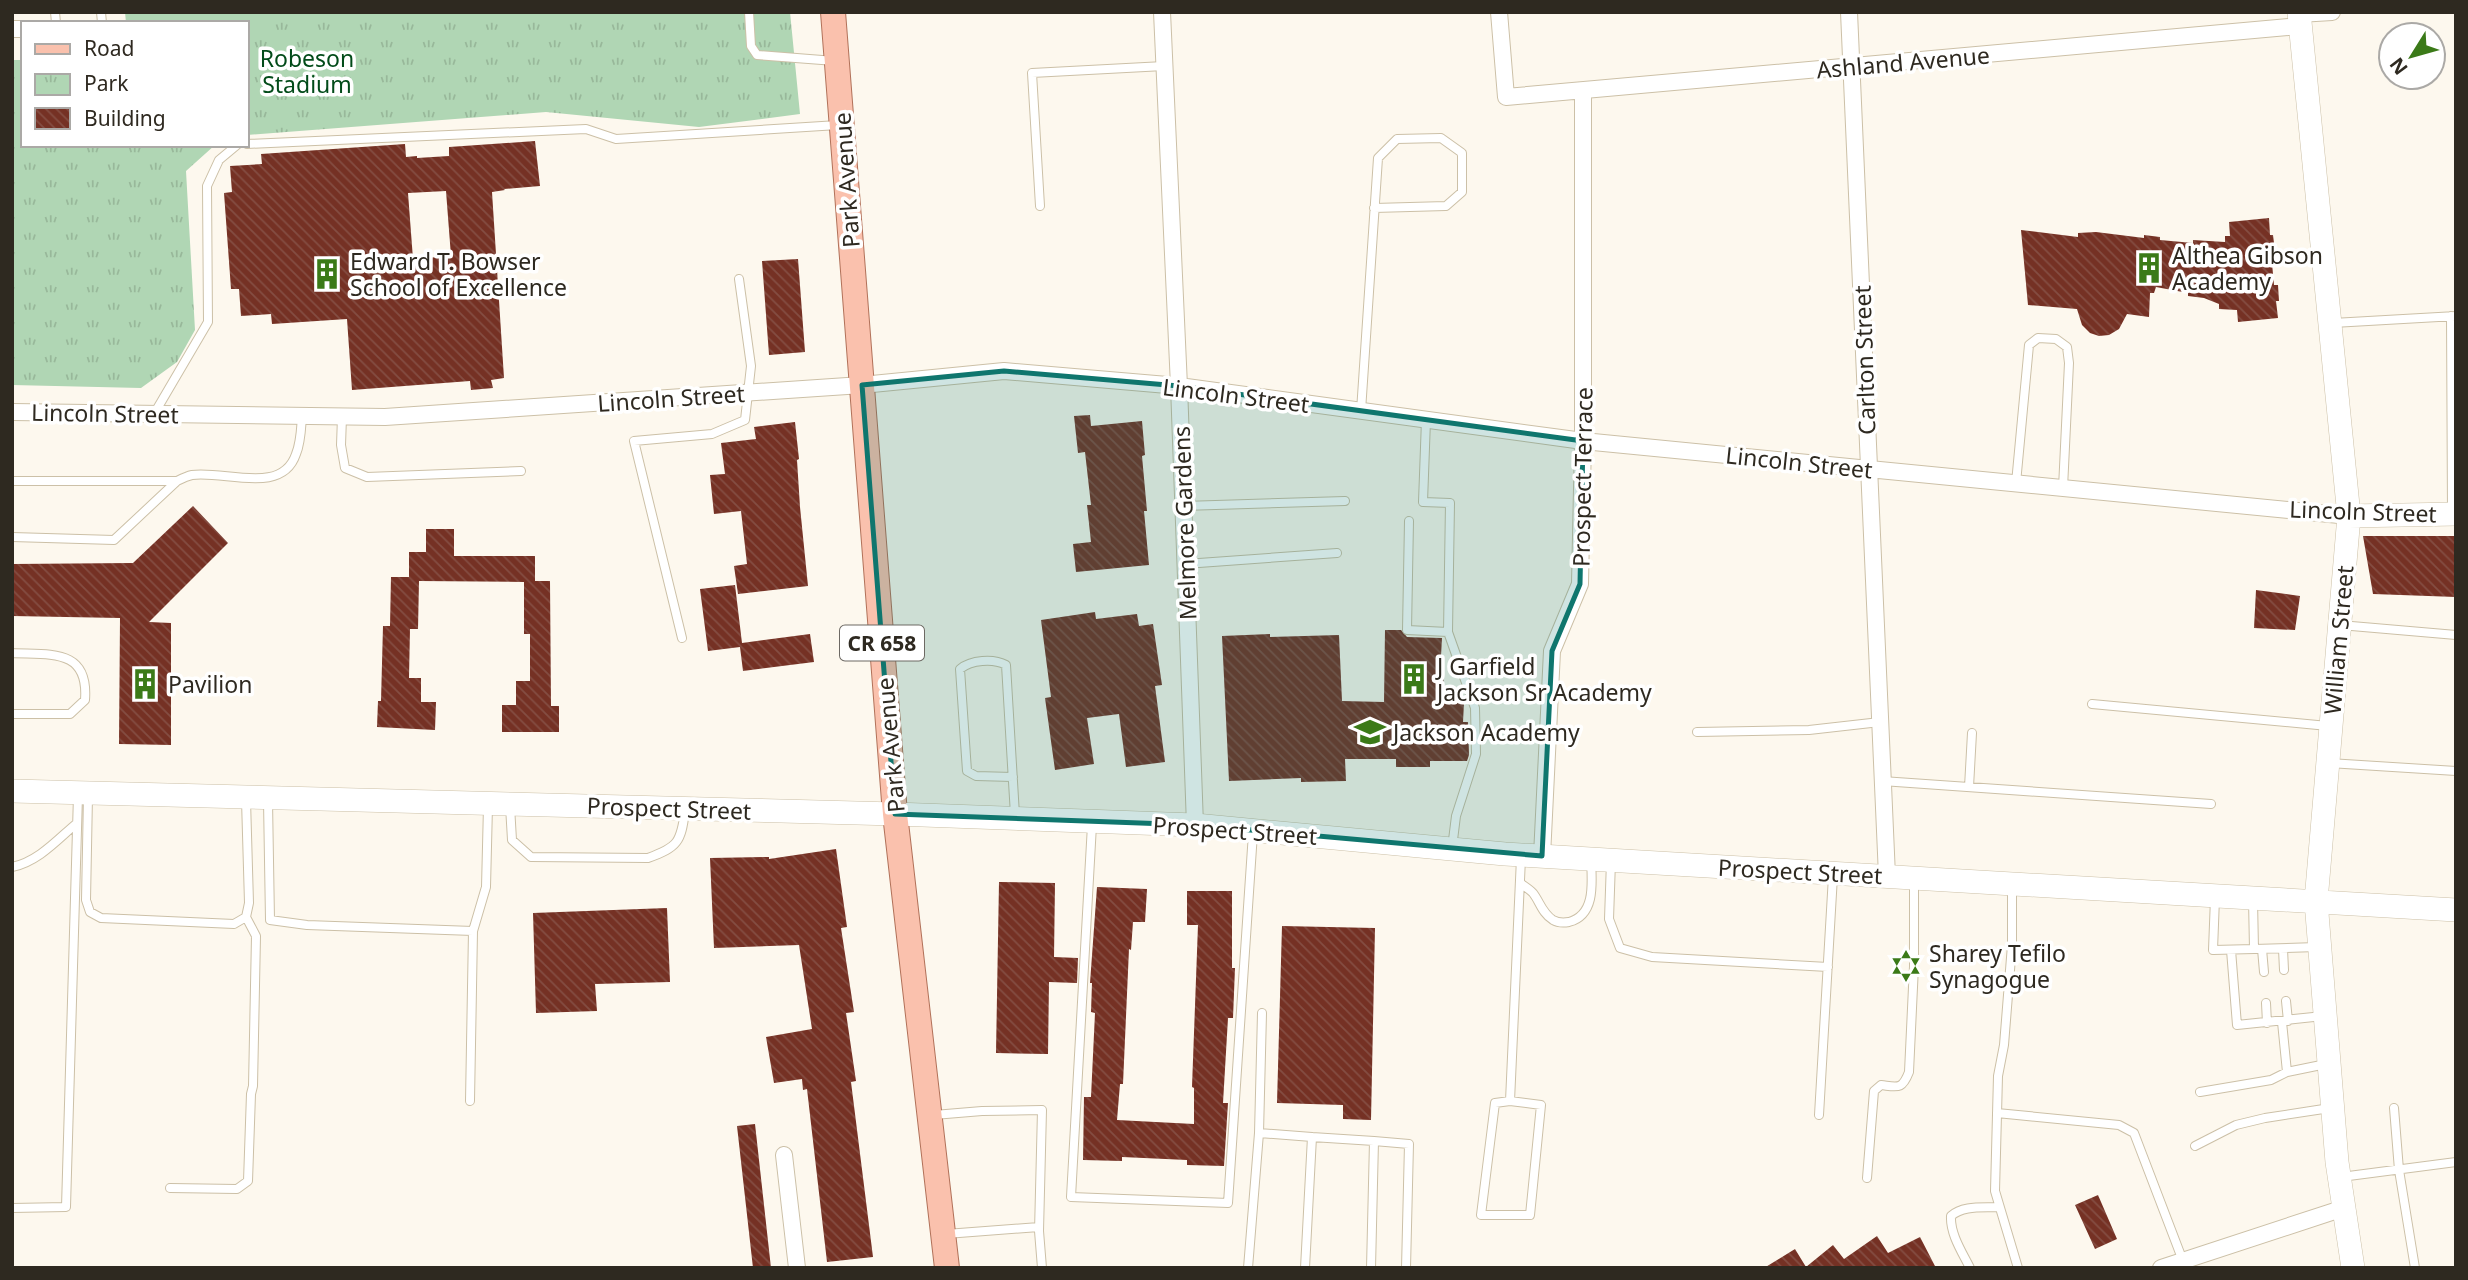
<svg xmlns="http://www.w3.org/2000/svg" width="2468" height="1280" viewBox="0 0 2468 1280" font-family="'Noto Sans',sans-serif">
<defs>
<pattern id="park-tufts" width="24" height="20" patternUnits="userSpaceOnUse" patternTransform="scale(1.75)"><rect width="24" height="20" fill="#b0d6b4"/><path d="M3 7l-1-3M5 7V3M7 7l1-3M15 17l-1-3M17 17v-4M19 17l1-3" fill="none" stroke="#98b89a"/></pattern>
<pattern id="building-back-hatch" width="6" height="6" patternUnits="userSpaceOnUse" patternTransform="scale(1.75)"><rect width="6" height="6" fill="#753124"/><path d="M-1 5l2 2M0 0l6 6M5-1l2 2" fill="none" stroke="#844d42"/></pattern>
</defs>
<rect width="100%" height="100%" fill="#fdf8ee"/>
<path fill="url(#park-tufts)" d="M125,12H790L800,114L699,127L546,112L247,135V23H126Z
M12,60H23V145H215L186,171L195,330L177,362L141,388L12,385Z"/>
<path fill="url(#building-back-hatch)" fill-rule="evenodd" d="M535,141L540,186L504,189L505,190L492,192L504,378L491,380L493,388L471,390L470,381L352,390L347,319L272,324L271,314L241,316L239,289H231L224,193L232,192L230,166L262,164L261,154L405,144L406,157L417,156V158L449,156V147ZM446,191L451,256L413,259L408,193Z
M2269,218L2270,235H2273L2275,251L2271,252L2274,285H2278L2279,301H2276L2278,318L2238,322L2237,310L2219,309V304L2204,298L2188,296V293L2156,287L2154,293H2150L2149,317L2127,314L2119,329L2109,335L2099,336L2090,333L2082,325L2077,309L2028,305L2021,230L2078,237V233L2096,232L2144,238V235L2160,237V240L2193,243V240L2225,242V236H2230L2229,222Z
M798,259L805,352L769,355L762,261Z
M1090,415L1091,426L1142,421L1145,455L1142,456L1147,511H1144L1149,565L1076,572L1073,544L1091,542L1087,505H1091L1085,452L1078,453L1074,416Z
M795,422L799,459L797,460L800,507L808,586L738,594L734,566L747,564L741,511L714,514L710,475L725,474L721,443L756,439L754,427Z
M193,506L228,543L149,622L171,623V745L119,744L120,618L12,616V564L133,563Z
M426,529H454V556H535V581H550L551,706H559V732H502V705H516V681H530V634H524V582L419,581L418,629H410L409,678H421V702H436L435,730L377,727L378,701H381L383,626H390L391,577H409V552H426Z
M2363,536H2456V597L2373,594Z
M735,585L742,643L810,634L814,662L743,671L740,647L708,651L700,589Z
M2256,590L2300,596L2295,630L2254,628Z
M1095,612L1096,619L1137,614L1139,626L1153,624L1162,685L1155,686L1165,762L1126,767L1119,714L1087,718L1094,764L1055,770L1045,698L1051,697L1041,620Z
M1385,630H1401L1407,637L1442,638L1441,656L1444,657L1443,703H1464L1463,722H1468L1469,755L1467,761H1430V767H1396V759H1345L1346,781L1301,782V778L1229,781L1222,636L1270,634V637L1339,635L1342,701L1384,702Z
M836,849L847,927L841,928L854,1012L846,1013L856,1081L851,1082L873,1257L827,1262L807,1089L803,1090L802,1079L774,1083L766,1037L812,1029L799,945L714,948L710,858L769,857V859Z
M999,882L1055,883L1054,957L1078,958L1077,983L1049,982L1048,1054L996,1053Z
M1097,887L1147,889L1145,922H1133L1131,950L1129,949L1123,1084H1120L1117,1120L1194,1124V1088L1192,1087L1198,925H1187V891H1232V968H1235L1233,1018H1228L1223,1103H1228L1224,1166L1187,1165V1160L1122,1157V1161L1083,1160L1084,1097H1091L1095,1013L1091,1012L1092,983H1090Z
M667,908L670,982L595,984L597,1011L536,1013L533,913Z
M1282,926L1375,928L1371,1120L1343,1119V1105L1277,1103Z
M755,1124L771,1268H753L737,1126Z
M2098,1195L2117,1239L2095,1249L2075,1205Z
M1877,1236L1888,1253L1920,1237L1936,1268H1764L1795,1249L1806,1267L1833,1245L1844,1259Z"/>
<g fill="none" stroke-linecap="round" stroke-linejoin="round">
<defs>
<path id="lane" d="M55,12L56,23
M101,12L102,23
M749,12L751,46L757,55L835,61
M247,144L586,129L616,139L838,125
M1040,206L1032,73L1164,66
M2451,316L2452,513
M2333,323L2456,316
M1361,411L1378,158L1397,139L1441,138L1462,153V192L1446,206L1374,208
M154,414L208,322L207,186L219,160L237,145
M342,417L341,445L345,468L367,477L521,471
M1426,420L1423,502L1450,503L1448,632L1475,708L1476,754L1456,816L1452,848
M12,481H177L114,540L12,537
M177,481C181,479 187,476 192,475C224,470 282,496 296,454C301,442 301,429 302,416
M2016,483L2029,345L2038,338L2056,339L2067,347L2069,363L2063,488
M1183,506L1345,501
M1409,521L1407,630L1448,632
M1185,564L1337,553
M2340,625L2456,635
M682,638L634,441L712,434L745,420L751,366L739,279
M12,653C50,655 89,648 85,700L70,714H12
M2092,704L2328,726
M1697,732L1809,730L1880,722
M2329,763L2456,771
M1013,777L976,776L967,771L960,669C971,660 993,658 1006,665L1015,815
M1882,781L2211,804
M1969,787L1972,733
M88,796L86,900L90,912L101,918L234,924L246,917L249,903L246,800
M268,801L270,920L307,925L473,931L486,887L488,806
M510,806L512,840L531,857L648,858C678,847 681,842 685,811
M1092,825L1071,1197L1228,1203L1253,833
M1611,861L1609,919L1620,948L1652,957L1828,967
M12,867C38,862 58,839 77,823
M1520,883C1524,886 1529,889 1533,893C1540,902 1542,913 1553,920C1558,923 1563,923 1569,922C1596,915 1592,882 1591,860
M2012,887V945L2004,1045L1998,1076L1995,1191L2018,1268
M2215,898L2213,950L2254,949
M2253,900L2254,949L2317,947
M2262,949L2264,972
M2283,949L2284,970
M2231,950L2237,1025L2323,1016
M2286,1001L2288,1021
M2266,1003L2267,1023
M2282,1022L2287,1072
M2200,1092L2271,1080L2287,1072L2326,1064
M470,1101L473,931
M1510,1101L1541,1105L1530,1215H1481L1495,1103L1510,1101L1521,858
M2394,1108L2399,1170L2415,1268
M1997,1113L2119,1125L2134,1133L2183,1261
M934,1115L982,1111L1042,1110L1039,1231L1042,1268
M1819,1115L1833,876
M1259,1133L1262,1013
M1374,1141L1409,1144L1406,1268
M2195,1146L2236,1125L2265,1118L2330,1108
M2341,1177L2456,1162
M1867,1178L1874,1091L1881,1085C1898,1087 1902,1090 1909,1072L1914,966V881
M170,1188L237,1189L248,1181L251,1094L253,1086L256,936L246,917
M12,1208L66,1207L78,795
M946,1234L1039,1227
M1248,1268L1259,1133L1312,1137
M1305,1268L1312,1137L1374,1141L1371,1268
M1970,1268C1962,1252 1950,1234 1951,1216C1963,1205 1983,1208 1999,1207"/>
<path id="street" d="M1162,12L1179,386L1195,825
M1499,12L1506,97L2300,26
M1849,12L1887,876
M2299,14L2332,12
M12,29H23
M12,412L385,417L862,385L1004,371L1179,386L1583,441L2349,516
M1542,856L1552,651L1580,584L1583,441V92
M784,1155L797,1268
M2161,1268L2344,1208"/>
<path id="secondary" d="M2299,12L2349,516L2316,901L2337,1162L2353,1268
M2349,516L2456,514
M12,791L895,814L1195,825L1505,854L2456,910"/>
<path id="primary" d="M833,12L895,814L947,1268"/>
</defs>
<use href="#lane" stroke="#ccc0a7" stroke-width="10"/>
<use href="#street" stroke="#ccc0a7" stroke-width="18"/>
<use href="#secondary" stroke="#ccc0a7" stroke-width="24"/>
<use href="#primary" stroke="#b17159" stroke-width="26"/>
<use href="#lane" stroke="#fff" stroke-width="8"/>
<use href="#street" stroke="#fff" stroke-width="16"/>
<use href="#secondary" stroke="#fff" stroke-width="23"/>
<use href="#primary" stroke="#fac1ad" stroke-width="24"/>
</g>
<path fill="#0f766e" fill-opacity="0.2" stroke="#0f766e" stroke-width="5" stroke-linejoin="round" d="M1004,371L1179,386L1583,441L1580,584L1552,651L1542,856L1195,825L895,814L862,385Z"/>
<defs>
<symbol id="building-bare" viewBox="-9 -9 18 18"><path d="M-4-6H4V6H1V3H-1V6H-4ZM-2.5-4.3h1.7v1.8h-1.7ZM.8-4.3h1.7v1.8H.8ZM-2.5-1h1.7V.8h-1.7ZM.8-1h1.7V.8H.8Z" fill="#3b7a18" stroke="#fff" stroke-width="2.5" paint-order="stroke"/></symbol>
<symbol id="school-bare" viewBox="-9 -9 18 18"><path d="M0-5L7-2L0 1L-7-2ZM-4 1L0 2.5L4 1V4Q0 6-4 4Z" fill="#3b7a18" stroke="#fff" stroke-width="2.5" paint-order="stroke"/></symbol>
<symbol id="synagogue-bare" viewBox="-9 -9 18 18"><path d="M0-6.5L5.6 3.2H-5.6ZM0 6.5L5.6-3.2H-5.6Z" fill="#3b7a18" stroke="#fff" stroke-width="2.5" paint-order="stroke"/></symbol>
</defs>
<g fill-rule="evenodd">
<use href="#building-bare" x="2127" y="246" width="44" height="44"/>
<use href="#building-bare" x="305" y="252" width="44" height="44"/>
<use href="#building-bare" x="1392" y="657" width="44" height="44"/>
<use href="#building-bare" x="123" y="662" width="44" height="44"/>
<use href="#school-bare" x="1348" y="710" width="44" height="44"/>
<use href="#synagogue-bare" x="1884" y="944" width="44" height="44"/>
</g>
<g text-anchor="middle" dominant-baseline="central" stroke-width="7" stroke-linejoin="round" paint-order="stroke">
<rect fill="#fff" stroke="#6d6963" stroke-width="2" x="840" y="625.5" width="84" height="35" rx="5"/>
<g font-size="21" font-weight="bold" fill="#2e2920">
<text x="882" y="643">CR 658</text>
</g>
<g font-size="23" fill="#024b19" stroke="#fff">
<text x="307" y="58">Robeson<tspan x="307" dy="26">Stadium</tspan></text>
</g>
<g font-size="23" fill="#2e2920" stroke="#fff">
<text transform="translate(1903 62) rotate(-5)">Ashland Avenue</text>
<text transform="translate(846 180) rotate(-94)">Park Avenue</text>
<text transform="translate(1864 360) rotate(-92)">Carlton Street</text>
<text transform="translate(1236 395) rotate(7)">Lincoln Street</text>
<text transform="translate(671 398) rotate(-4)">Lincoln Street</text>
<text transform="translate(105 413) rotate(1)">Lincoln Street</text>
<text transform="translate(1799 462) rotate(6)">Lincoln Street</text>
<text transform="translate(1582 477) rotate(-89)">Prospect Terrace</text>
<text transform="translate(2363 511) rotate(2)">Lincoln Street</text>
<text transform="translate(1184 523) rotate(-92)">Melmore Gardens</text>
<text transform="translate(2338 640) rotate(-85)">William Street</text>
<text transform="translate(890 745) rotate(-95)">Park Avenue</text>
<text transform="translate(669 808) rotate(2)">Prospect Street</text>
<text transform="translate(1235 830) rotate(4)">Prospect Street</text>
<text transform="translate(1800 871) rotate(3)">Prospect Street</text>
</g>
<g font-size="23" fill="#2e2920" stroke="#fff" text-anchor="start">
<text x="2172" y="255">Althea Gibson<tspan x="2172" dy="26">Academy</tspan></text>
<text x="350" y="261">Edward T. Bowser<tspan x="350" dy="26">School of Excellence</tspan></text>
<text x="1437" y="666">J Garfield<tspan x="1437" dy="26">Jackson Sr Academy</tspan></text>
<text x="168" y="684">Pavilion</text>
<text x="1393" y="732">Jackson Academy</text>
<text x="1929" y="953">Sharey Tefilo<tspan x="1929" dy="26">Synagogue</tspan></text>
</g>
</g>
<rect width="2468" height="1280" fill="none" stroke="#2e2920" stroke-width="28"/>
<rect x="21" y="21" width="228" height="126" fill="#ffffff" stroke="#aba9a6" stroke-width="2"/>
<rect x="35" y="44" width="35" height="10" fill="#fac1ad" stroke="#aba9a6" stroke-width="2"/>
<text x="84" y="56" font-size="21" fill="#2e2920">Road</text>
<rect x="35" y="74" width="35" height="21" fill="url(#park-tufts)" stroke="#aba9a6" stroke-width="2"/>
<text x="84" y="91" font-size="21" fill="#2e2920">Park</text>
<rect x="35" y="108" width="35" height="21" fill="url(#building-back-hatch)" stroke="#aba9a6" stroke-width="2"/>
<text x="84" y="126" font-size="21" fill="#2e2920">Building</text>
<g transform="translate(2412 56) rotate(233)"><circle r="33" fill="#ffffff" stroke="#aba9a6" stroke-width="2"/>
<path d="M0-5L12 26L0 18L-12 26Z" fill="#3b7a18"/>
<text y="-10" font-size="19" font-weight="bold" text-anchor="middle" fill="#2e2920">N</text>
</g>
</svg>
